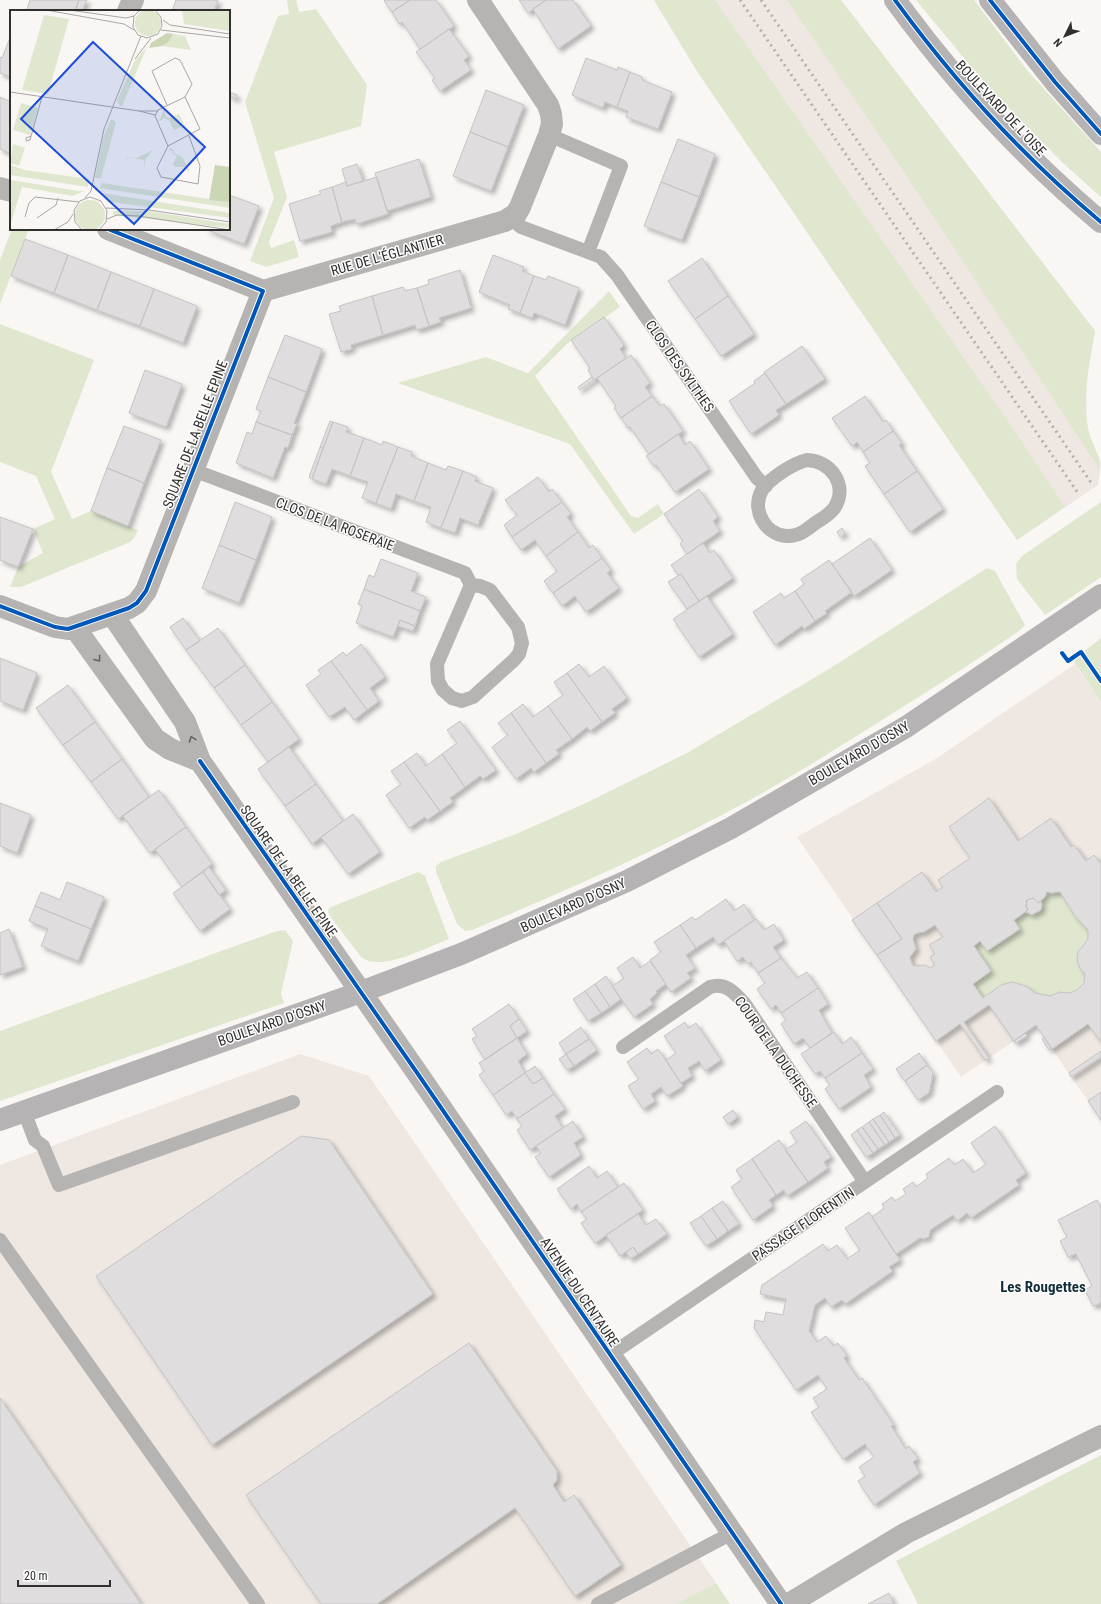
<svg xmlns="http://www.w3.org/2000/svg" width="1101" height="1604" viewBox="0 0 1101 1604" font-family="'Roboto Condensed',sans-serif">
<defs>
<filter id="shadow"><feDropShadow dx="3.5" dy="3.5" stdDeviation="2" flood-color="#0004"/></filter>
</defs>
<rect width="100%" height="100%" fill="#f9f6f4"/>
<path fill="#efe8e2" d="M654,0H841L1095,331L1086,380L1087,422L1090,439L1101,462L1098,485L1017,540L697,71Z
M1075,664L1101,702V1120L1036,1026L961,1077L797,837L937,758Z
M300,1054L369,1076L716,1583L676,1604H0V1165Z"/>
<path fill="#dfe7cf" d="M287,0H296L299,12L316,9L367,85L361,126L274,152L287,197L269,242L271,248L294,240L299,257L266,267L250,261L274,198L245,102L278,16L289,14Z
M654,0H715L1012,427L1065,507L1017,540L697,71Z
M787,0H841L1095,331C1090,362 1083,392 1087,423C1089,440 1101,455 1100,470L900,166Z
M916,0H974L1027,70L1101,152V197L1064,164L987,86Z
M12,229H29L0,304V260Z
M609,291L620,307L568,343L535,376L631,516L638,518L658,504L664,514L634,534L570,444L398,383L486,357L528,373Z
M0,324L94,360L51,472L72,519L91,511L138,530L134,538L130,542L21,587H10L18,567L43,553L33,529L55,519L36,476L0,462Z
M1101,502V577L1045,615L1017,579L1016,564L1022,556Z
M987,568L995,571L1025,625L1019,631C974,662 928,691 882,720C839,747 795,775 750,800C660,849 566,891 472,930L465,931L457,924L436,872V866L441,862L516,834L586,803L687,753L829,669Z
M1101,638V702L1073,660Z
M418,872L425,876L449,939C427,947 381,973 361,957L330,916L328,912L329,908Z
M1047,892L1051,893L1060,892L1075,916L1088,930V939C1077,953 1072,958 1085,974C1085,982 1079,993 1069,992C1066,992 1063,991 1060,992C1051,995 1047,997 1037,994C1028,991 1022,981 1012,982C1001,983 991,992 983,998L973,984L991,971L974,946L980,941L1020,929L1014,920L1042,900Z
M285,930L293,941L281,994L284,1003L0,1101V1031L277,931Z
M1101,1455V1604H918L896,1561Z
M716,1583L730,1604H676Z"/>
<path fill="#dfddde" stroke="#c5c3c4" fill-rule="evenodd" filter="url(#shadow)" d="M30,0H79L75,11H32L27,9Z
M79,0H87L82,11H75Z
M176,0H218L214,11H172Z
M385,0H410L392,12L384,1Z
M410,0H436L454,26L420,49L402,22L399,24L392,12Z
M519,0H546L528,13Z
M546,0H573L591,26L558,49L533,9Z
M449,29L469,56L464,60L471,70L440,91L432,80L435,78L416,52Z
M11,35V77L0,73V57L2,58Z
M586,58L617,70L618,67L630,72L617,107L605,102L603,108L572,95Z
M630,72L642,77V80L672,92L658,129L626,117L628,111L617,107Z
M486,90L524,105L508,147L470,132Z
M229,92L237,95L236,99L229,96Z
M0,97L11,102V148L9,153L0,149Z
M470,132L508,147L491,191L453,176Z
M678,139L715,154L699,197L661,182Z
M419,159L431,197L387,211L375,173Z
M357,164L363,181L347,186L342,169Z
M377,177L388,214L356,224L355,219L342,222L332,187L346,182L347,186Z
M661,182L699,197L682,240L644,226Z
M332,187L342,222L331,226L332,232L300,241L289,204L321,194L319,191Z
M229,195L259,206L244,244L205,229H229Z
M25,239L68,255L54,293L11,276Z
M68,255L111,272L97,310L54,293Z
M493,255L524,267L522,271L534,276L520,313L508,309L510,305L479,292Z
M702,258L728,296L695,319L668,281Z
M460,270L471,308L439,318L441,322L429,326L417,288L429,284L428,280Z
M111,272L154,289L140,326L97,310Z
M534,276L546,280L548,276L579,288L565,325L534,313L532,318L520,313Z
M403,287L405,291L417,288L429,326L416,330L415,325L383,335L372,296Z
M154,289L197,306L183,343L140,326Z
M372,296L383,335L351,345L352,349L341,352L329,314L341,311L339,306Z
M728,296L754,334L721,356L695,319Z
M604,317L624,345L620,349L626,358L594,380L588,370L590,368L571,340Z
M285,335L322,349L306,392L268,377Z
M802,346L825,379L786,404L764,372Z
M631,355L650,383L645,387L652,396L621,418L614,408L616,406L597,378Z
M145,370L182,384L166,427L129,413Z
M765,373L786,404L776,410L779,415L751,434L729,401L755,383L754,381Z
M268,377L306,392L294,423L297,424L292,435L256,422L261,411L256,409Z
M592,377L594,380L580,390L578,387Z
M652,396L660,406L664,404L683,431L649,454L630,427L628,428L621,418Z
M865,396L883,422L886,420L893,431L863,452L857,442L852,446L832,418Z
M330,421L333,422L323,448L320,447Z
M256,422L292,435L288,448L285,447L273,478L236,463L247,432L252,434Z
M333,422L348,427L346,432L364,438L350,476L332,469L326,484L312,479Z
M124,426L161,440L144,483L107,468Z
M893,431L902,443L899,445L917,471L884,494L865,466L870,463L863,452Z
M678,434L685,445L690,441L709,469L675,492L656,465L654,466L646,456Z
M364,438L382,445L383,441L398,447L376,503L362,498L368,482L350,476Z
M320,447L323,448L312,479L309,477Z
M398,447L412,452L411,456L428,463L414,501L396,494L391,509L376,503Z
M428,463L446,470L448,466L463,471L441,528L426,522L431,507L414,501Z
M107,468L144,483L128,526L91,511Z
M463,471L477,477L475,481L493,488L478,525L460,518L455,533L441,528Z
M917,471L943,509L910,532L884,494Z
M538,477L549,492L552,489L562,502L512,537L504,525L517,515L505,500Z
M699,489L718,517L713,521L720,531L687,554L680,544L683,541L664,514Z
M235,502L272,517L256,560L219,545Z
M562,502L571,514L567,517L578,532L546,556L535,540L521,550L512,537Z
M0,517L33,529L18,567L0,560Z
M842,528L845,533L840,537L837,532Z
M578,532L589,548L593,545L602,558L553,593L544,581L557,571L546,556Z
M870,538L892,570L854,596L832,564Z
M703,543L710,553L714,550L733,578L699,601L681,574L678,575L671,565Z
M219,545L256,560L239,603L202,588Z
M602,558L611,570L607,573L619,588L586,612L575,596L562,606L553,593Z
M381,559L418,573L411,591L426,597L420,611L364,589L369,575L374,577Z
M829,560L852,592L825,611L827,613L815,621L795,591L804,584L801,579Z
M681,574L699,601L687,609L668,582Z
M364,589L420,611L415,626L400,620L393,637L356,623L362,606L358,604Z
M795,591L815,621L804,629L802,626L775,645L753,612L781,593L784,598Z
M707,596L733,634L699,657L673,619Z
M183,618L200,641L186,650L170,627Z
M400,620L415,626L413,631L398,626Z
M218,628L245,665L214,688L186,650Z
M361,644L385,677L370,688L379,701L367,710L331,661L343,652L346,656Z
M0,658L37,673L23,710L0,701Z
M331,661L367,710L354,720L345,707L329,717L306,685L321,674L318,670Z
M579,664L589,677L604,666L627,698L612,709L615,713L602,722L567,673Z
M245,665L272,702L241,725L214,688Z
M567,673L602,722L590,731L587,727L572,739L548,706L563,695L554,682Z
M68,685L95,722L63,745L36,708Z
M272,702L299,739L268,762L241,725Z
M523,704L533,717L548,706L572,739L556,750L559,754L546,763L511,713Z
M511,713L546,763L534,772L531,768L516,779L492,747L508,735L498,723Z
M460,721L496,770L483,779L480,776L465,787L442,754L457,743L447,730Z
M95,722L122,759L91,782L63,745Z
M289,747L316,784L285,806L258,769Z
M417,753L426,766L442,754L465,787L450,798L453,802L440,811L404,762Z
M122,759L149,797L118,819L91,782Z
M404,762L440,811L427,820L425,817L409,828L386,795L401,784L391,771Z
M316,784L343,821L312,844L285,806Z
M159,790L186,827L150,853L123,816Z
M989,798L1018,841L1051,818L1071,847L1074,845L1086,861L1094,855L1101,864V1042L1088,1024L1052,1049L1036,1025L1014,1041L989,1005L964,1022L989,1058L985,1060L960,1024L936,1041L877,955L902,939L877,903L922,872L936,892L943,887L938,880L970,858L949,827ZM1047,892L1051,893L1060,892L1075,916L1088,930V939L1078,952L1077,958L1079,967L1085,974L1084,983L1077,990L1070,993L1060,992L1050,996L1035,993L1026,986L1012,982L1001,985L983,998L973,984L991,971L974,946L980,941L987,951L1020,929L1014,920L1028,910L1026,906L1027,900L1033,898L1038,903L1045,897ZM935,925L943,937L929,945L935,954L930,957L935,965L930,968L925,965L914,966L912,964L910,957L916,949L913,939L914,935L917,933L924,932Z
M0,803L31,815L17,853L0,846Z
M353,814L380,852L348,874L321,837Z
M186,827L212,864L182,887L155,849Z
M209,867L226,890L219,895L203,872Z
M203,872L230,909L200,931L173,893Z
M67,882L104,897L91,929L35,906L41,892L60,900Z
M1033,898L1038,903L1041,901L1042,905L1041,910L1032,915L1026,912L1028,910L1026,906L1027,900Z
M726,899L734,911L744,904L754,920L718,945L713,937L696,948L680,925L692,917L695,920Z
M877,903L902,939L877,955L852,920Z
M35,906L91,929L78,961L41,946L48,929L29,921Z
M756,919L764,930L774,924L784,940L773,947L781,958L758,973L751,962L748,964L743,957L737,961L724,941Z
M680,925L696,948L686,955L695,968L687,973L691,978L671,992L650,960L661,952L654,942Z
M9,929L23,967L0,975V933Z
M633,957L640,968L650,961L666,984L656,991L657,993L650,999L653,1004L634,1017L612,986L624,978L617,968Z
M781,958L797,978L807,972L818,988L781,1013L776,1005L771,1009L757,989L765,983L758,973Z
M606,976L621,999L610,1007L595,984Z
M595,984L610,1007L601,1013L585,991Z
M818,988L828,1004L819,1010L832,1033L810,1048L803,1038L794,1044L781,1024L786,1020L781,1013Z
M585,991L601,1013L588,1021L573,999Z
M509,1004L519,1019L510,1026L517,1038L485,1060L472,1039L477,1036L472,1029Z
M519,1019L527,1031L517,1038L510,1026Z
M685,1022L688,1028L696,1023L721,1060L705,1071L699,1061L688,1068L692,1076L681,1083L666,1060L676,1053L664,1036Z
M581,1027L589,1039L566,1054L559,1043Z
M834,1032L842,1044L851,1037L862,1053L825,1078L820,1071L815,1074L801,1054Z
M1025,1033L1027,1036L1016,1043L1014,1041Z
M1044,1037L1051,1048L1049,1050L1042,1039Z
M517,1038L527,1054L518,1061L525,1073L493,1095L479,1075L484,1071L479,1063Z
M589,1039L597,1050L574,1066L566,1054Z
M647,1048L651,1054L658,1049L683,1086L667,1096L661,1087L651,1094L655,1101L643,1109L628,1086L639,1079L627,1062Z
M1101,1051V1057L1071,1077L1069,1073Z
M862,1053L873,1069L864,1075L871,1087L839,1109L825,1089L830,1085L825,1078Z
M919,1053L927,1065L905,1081L896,1069Z
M566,1054L574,1066L567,1070L559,1059Z
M927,1065L933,1073L929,1093L918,1100L905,1081Z
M535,1066L543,1078L533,1084L525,1073Z
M525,1073L533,1084L543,1078L554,1094L517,1119L512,1111L506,1115L493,1095Z
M1101,1092V1120L1088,1101Z
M554,1094L565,1109L555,1116L563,1128L530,1150L517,1130L522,1126L517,1119Z
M733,1110L738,1117L728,1124L723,1117Z
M884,1112L900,1135L895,1138L880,1115Z
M880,1115L895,1138L889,1142L873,1119Z
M873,1119L889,1142L885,1145L869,1122Z
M573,1121L583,1137L574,1143L581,1155L549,1177L535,1157L541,1153L536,1146Z
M806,1121L831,1157L824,1162L828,1168L808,1182L785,1150L797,1142L790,1132Z
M869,1122L885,1145L878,1149L862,1127Z
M995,1126L1026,1173L1016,1180L1019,1185L971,1218L967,1213L957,1221L953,1215L930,1230L929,1237L923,1239L920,1238L896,1254L872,1217L884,1208L882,1204L892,1197L895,1201L906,1194L903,1189L913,1182L916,1187L928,1178L926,1174L949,1158L954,1165L963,1159L973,1173L986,1164L971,1143Z
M862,1127L878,1149L873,1153L857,1130Z
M857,1130L873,1153L866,1157L851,1135Z
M301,1136L329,1140L433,1294L212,1445L96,1276Z
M779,1140L808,1182L787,1196L784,1190L776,1195L752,1159Z
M752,1159L776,1195L769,1200L773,1206L753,1220L731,1187L742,1179L736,1170Z
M589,1166L597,1178L607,1171L618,1187L581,1212L577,1204L571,1209L557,1189Z
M624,1183L643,1210L595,1243L581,1223L587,1219L581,1212Z
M1097,1200L1101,1208V1303L1093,1306L1085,1290L1092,1286L1076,1254L1068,1257L1060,1241L1067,1237L1058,1220Z
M723,1201L739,1224L728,1231L712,1208Z
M712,1208L728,1231L717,1239L701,1216Z
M869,1212L900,1260L889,1267L893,1271L845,1304L842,1300L831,1307L825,1298L815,1305L809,1331L817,1342L826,1336L833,1346L838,1343L847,1356L844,1358L859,1380L862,1378L894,1425L891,1426L906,1449L909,1446L918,1459L913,1462L920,1473L874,1505L858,1481L865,1476L859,1467L874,1457L865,1444L843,1459L811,1412L819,1407L813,1398L827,1389L818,1375L796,1390L754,1328L755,1320L764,1322L766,1312L783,1315L786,1299L760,1294L762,1285L823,1244L828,1251L837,1245L847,1259L860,1250L845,1228Z
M638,1214L646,1225L656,1219L667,1234L638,1254L633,1247L620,1256L606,1235Z
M701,1216L717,1239L706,1246L690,1223Z
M633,1247L638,1254L630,1259L626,1252Z
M469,1343L557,1471V1480L553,1485L564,1502L574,1495L621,1565L575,1596L515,1508L377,1604H321L246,1495Z
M0,1398L141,1604H0Z
M889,1593L894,1604H868Z"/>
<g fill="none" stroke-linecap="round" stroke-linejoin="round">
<path stroke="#b6b4b3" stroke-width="14" d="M511,218L521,227L588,252L621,166L549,135
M588,252L601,257L617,275L757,478L766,486
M807,460C831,461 848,485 835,507C830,515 821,519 814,524C805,531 798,537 786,536C765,534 751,510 762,490C770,478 794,463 807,460Z
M193,470L465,573L471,585L480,586L490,590L518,627L522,643L519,654L514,660L473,697L462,701L452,698L443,690L438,681L437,664L471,585
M623,1047L710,987C725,982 734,992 744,1003L865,1182
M24,1111L35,1140L43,1146L59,1185L293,1102
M0,1240L258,1604
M610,1355L997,1092
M598,1604L732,1533"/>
<path stroke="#b6b4b3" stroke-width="22" d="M128,11L133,0
M0,188L11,191
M263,291L505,221L516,214L520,207L549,135L552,124L551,114L548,105L478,0
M0,606L55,627L68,629L129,608L137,603L146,591L263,291L108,229
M75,628L155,739L170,749L200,761L185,722L112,614
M200,761L420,1077L781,1604
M789,1604L906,1533L1101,1436"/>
<path stroke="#b5b3b3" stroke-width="22" d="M895,0C955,82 1023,157 1101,222
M990,0L1055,82L1101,134
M0,1120L361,992L461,954L627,881L731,828L906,727L1101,595"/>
<path stroke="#b3b1b0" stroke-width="3" stroke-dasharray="2 4" stroke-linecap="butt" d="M740,0L1078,493
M761,0L1092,484"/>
<defs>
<path id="cycleway" d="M895,0C955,82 1023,157 1101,222
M990,0L1055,82L1101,134
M0,606L55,627L68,629L129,608L137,603L146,591L263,291L108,229
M1062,653L1068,661L1081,652L1101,681
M200,761L420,1077L781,1604"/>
</defs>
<use href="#cycleway" stroke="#fff" stroke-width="6"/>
<use href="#cycleway" stroke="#0057b8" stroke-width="4"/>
</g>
<defs><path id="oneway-chevron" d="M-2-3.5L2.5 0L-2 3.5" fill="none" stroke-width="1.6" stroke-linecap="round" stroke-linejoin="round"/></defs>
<g stroke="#676563">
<use href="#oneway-chevron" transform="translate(98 659) rotate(54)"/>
<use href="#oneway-chevron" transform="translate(192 739) rotate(-110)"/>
</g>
<g text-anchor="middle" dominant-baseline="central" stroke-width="3" stroke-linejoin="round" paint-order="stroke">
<g font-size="14" fill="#32302e" stroke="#fff">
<text transform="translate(1001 108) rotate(47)">BOULEVARD DE L'OISE</text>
<text transform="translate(387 255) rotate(-16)">RUE DE L'ÉGLANTIER</text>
<text transform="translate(680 366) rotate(55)">CLOS DES SYLTHES</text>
<text transform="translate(195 434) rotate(-69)">SQUARE DE LA BELLE EPINE</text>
<text transform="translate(335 524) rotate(21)">CLOS DE LA ROSERAIE</text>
<text transform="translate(859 753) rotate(-30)">BOULEVARD D'OSNY</text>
<text transform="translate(289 871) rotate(55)">SQUARE DE LA BELLE EPINE</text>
<text transform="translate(573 905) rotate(-24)">BOULEVARD D'OSNY</text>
<text transform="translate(272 1023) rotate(-19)">BOULEVARD D'OSNY</text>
<text transform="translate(776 1052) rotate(55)">COUR DE LA DUCHESSE</text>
<text transform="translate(803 1224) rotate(-34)">PASSAGE FLORENTIN</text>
<text transform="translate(580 1292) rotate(56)">AVENUE DU CENTAURE</text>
</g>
<g font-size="15" font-weight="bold" fill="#112d39" stroke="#fff">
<text x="1043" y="1287">Les Rougettes</text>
</g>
</g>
<g transform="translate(10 10)">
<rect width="220" height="220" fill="#f9f6f4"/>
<path d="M172,0H220V21L174,14ZM125 13a13 13 0 1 1 26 0a13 13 0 1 1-26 0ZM34,5L59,9L38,84L12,80ZM163,24L175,26L181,40L152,36ZM137,37L112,96H110L107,91L124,52ZM11,93L28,98L20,125L3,120ZM154,99L156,107L160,108L169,104L179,124L173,116L164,120L159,110L154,108L149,112ZM101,109L106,112L91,168H85L93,128ZM3,134L15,138L9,156L0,153ZM161,137L164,143L172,147L179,159V163L175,157H165L163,154L167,146L163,144L161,140L158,141ZM143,140L135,150V161L134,150L118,147L116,150L117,147L127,148ZM0,155L15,160L79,169L78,177L0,165ZM0,170L69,181H74L63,186L12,177L0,216L3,220H0ZM92,173L220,192V198L90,178ZM91,183L220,203V208L101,192ZM65 205a15 15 0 1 1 30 0a15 15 0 1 1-30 0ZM103,201H138L220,214V218L103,205Z" fill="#dfe7cf"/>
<path d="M157,23L163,24L159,31L152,36L139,38L141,33ZM205,155L220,157V192L199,190Z" fill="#cad6b4"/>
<path fill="none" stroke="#a9a7a5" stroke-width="1" d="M36,0L114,14L124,20M59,0L116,8L124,6M130,0L124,6L123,17L128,25L137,28L148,24L152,16L151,7L145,0M153,10L160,15L220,24M151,20L220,28M125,49L141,28M0,82L129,101M175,87L190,119L158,136L145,106L148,100ZM157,95L142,61L165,48L170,50L182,74L175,87M145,105L129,101H147M21,126L16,128V131L20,130L32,87M158,136L147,158L151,167L188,174L190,156L179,126M75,188L81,181L94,119L131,26M96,198L139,200L220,212M15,207L19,193L25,187L69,192M27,208L46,195L48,188M97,209L107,205L128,206L220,220M44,220L58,212L63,204M72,220L65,212L64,200L70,191L80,187L91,191L97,201L96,212L89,220"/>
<path fill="#1d4ed8" fill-opacity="0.15" stroke="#1d4ed8" stroke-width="2" d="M83,32L195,137L124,214L11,109Z"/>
<rect width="220" height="220" fill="none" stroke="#32302e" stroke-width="2"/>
</g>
<g transform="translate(1065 36) rotate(227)" stroke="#ffffff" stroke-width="3" paint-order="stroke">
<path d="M0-3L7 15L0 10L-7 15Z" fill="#32302e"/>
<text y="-6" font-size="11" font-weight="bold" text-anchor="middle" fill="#32302e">N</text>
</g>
<path d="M18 1580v6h92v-6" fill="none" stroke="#32302e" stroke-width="2"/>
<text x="24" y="1580" font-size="12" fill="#32302e" stroke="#ffffff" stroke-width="3" paint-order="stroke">20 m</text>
</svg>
